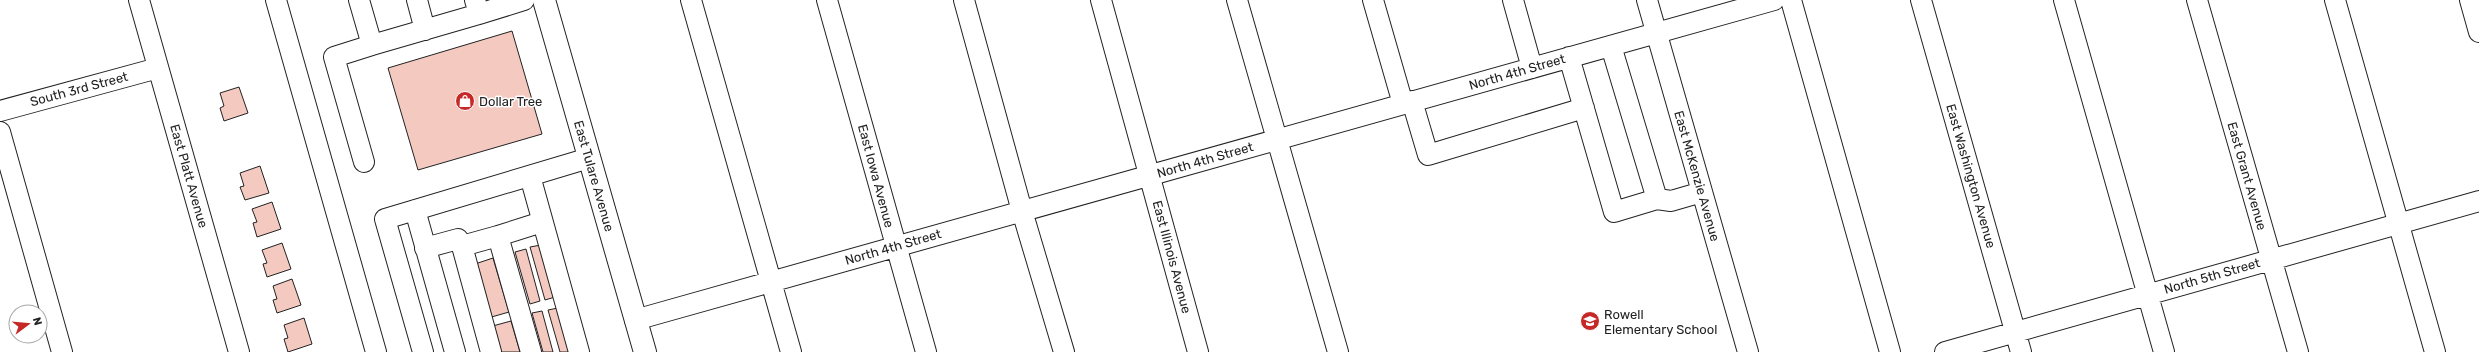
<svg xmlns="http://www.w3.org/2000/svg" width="2479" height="352" viewBox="0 0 2479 352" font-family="Rubik,sans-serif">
<rect width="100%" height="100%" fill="#fff"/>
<path fill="#f3c9c0" stroke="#222" d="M512,31L542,134L418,170L388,68Z
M239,87L248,113L224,121L220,108L224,106L220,93Z
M260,166L269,193L245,200L240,187L244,186L240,173Z
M272,202L281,229L257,237L253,223L257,222L252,209Z
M282,243L291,269L267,277L263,264L267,263L262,250Z
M541,245L555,297L545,300L530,247Z
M526,249L540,301L530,304L515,252Z
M493,258L509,312L488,318L472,265Z
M292,279L301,305L277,313L273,300L277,299L273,286Z
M558,308L570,352H560L548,310Z
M542,311L553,352H543L532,313Z
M304,318L312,344L288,352L284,339L288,338L284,325Z
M511,321L520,352H497L489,327Z"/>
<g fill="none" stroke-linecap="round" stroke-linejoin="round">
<defs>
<path id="minor" d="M139,0L239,352
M276,0L376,352
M359,0L372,45L479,14L475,0
M417,0L425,30
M691,0L791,352
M827,0L926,352
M964,0L1022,211L1064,352
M1101,0L1198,352
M1237,0L1338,352
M1373,0L1403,104
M1513,0L1532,68
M1647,0L1748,352
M1791,0L1890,352
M1921,0L2021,352
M2064,0L2164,352
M2197,0L2298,352
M2335,0L2435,352
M2470,0L2479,32
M479,14L524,0
M1611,46L1657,199
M1569,57L1614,212L1657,199L1671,201L1702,192
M1412,101L1428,155L1584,108
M0,111L158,68
M0,132L62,352
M364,162L334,57L372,45
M530,176L579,352
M415,210L455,352
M498,236L542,222
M462,246L498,236L531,352
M425,248L458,239L462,246L491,352
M635,320L1774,0
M423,352L385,219L589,158
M1945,352L2479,201"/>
<path id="major" d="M544,0L645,352"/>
</defs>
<use href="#minor" stroke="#222" stroke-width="22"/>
<use href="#major" stroke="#222" stroke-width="24"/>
<use href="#minor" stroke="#fff" stroke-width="20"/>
<use href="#major" stroke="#fff" stroke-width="22"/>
</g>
<defs>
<symbol id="shop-disc" viewBox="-11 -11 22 22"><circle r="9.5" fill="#c62828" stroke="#fff"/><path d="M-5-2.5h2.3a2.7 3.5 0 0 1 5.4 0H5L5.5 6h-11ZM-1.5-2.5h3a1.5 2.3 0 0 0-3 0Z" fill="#fff"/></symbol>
<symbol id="school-disc" viewBox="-11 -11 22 22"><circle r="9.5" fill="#c62828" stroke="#fff"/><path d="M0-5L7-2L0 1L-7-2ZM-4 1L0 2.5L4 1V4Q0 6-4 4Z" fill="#fff"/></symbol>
</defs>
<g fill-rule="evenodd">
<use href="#shop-disc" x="454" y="90" width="22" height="22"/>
<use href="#school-disc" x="1579" y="310" width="22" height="22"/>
</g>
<g text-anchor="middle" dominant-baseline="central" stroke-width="3" stroke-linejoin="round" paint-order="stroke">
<g font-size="13" fill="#222" stroke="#fff">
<text transform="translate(1517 72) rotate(-16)">North 4th Street</text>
<text transform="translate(79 89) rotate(-15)">South 3rd Street</text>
<text transform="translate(1205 160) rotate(-16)">North 4th Street</text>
<text transform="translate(189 176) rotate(74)">East Platt Avenue</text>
<text transform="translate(594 176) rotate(74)">East Tulare Avenue</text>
<text transform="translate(876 176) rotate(75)">East Iowa Avenue</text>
<text transform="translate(1697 176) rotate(74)">East McKenzie Avenue</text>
<text transform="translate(1971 176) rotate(74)">East Washington Avenue</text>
<text transform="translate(2247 176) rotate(74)">East Grant Avenue</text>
<text transform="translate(893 247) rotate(-16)">North 4th Street</text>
<text transform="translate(1172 257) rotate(75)">East Illinois Avenue</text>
<text transform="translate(2212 276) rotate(-16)">North 5th Street</text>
</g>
<g font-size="13" fill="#222" stroke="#fff" text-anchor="start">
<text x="479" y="101">Dollar Tree</text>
<text x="1604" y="314">Rowell<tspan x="1604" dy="15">Elementary School</tspan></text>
</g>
</g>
<g transform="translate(28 324) rotate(74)"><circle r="19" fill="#ffffff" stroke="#a7a7a7"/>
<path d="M0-3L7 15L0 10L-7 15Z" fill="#c62828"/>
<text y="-6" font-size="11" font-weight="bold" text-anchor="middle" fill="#222222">N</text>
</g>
</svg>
